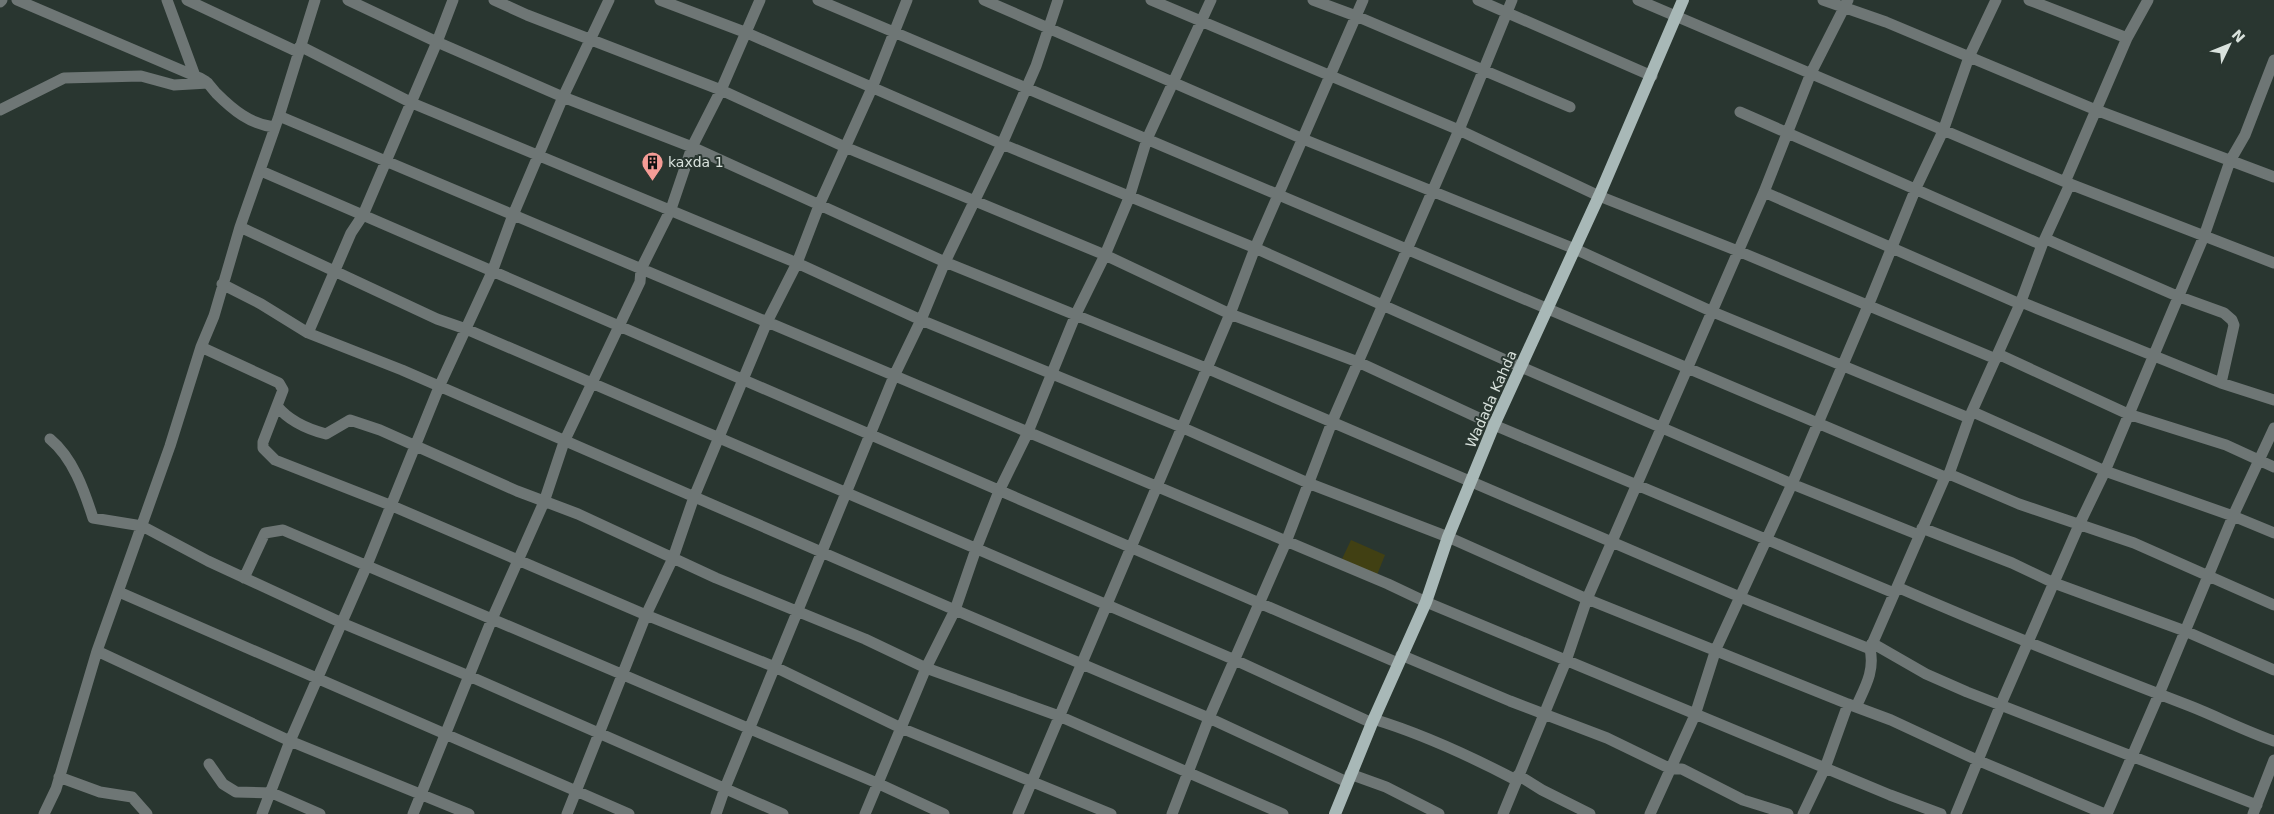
<svg xmlns="http://www.w3.org/2000/svg" width="2274" height="814" viewBox="0 0 2274 814" font-family="'DejaVu Sans',sans-serif">
<rect width="100%" height="100%" fill="#293630"/>
<path fill="#414013" d="M1351,540L1385,555L1377,575L1342,559Z"/>
<g fill="none" stroke-linecap="round" stroke-linejoin="round">
<path stroke="#6e7675" stroke-width="11" d="M17,0L195,76
M167,0L195,76C206,79 209,85 216,93C233,110 250,124 274,127
M187,0L298,52
M348,0L437,42L563,97L692,147L945,262L1206,368L1740,597L1870,649
M494,0L527,15L721,90L845,147L1105,255L1230,314L1358,362L1494,425L1894,593
M660,0L747,33L1002,144L1255,248L1521,367L1792,484L1919,535
M818,0L1945,477
M984,0L1303,139L1575,249L1713,312L1969,418
M1151,0L1459,130L1599,196L1738,251L1996,359
M1313,0L1356,16L1570,107
M1478,0L1652,76
M1638,0L2070,184L2274,263
M1823,0L1886,22L2096,110L2274,177
M2029,0L2127,38
M0,2L2,0
M300,46L412,103L797,263L921,320L1181,427L1308,483L1448,537L1587,599L1848,704L1891,720L1977,760L2105,814
M0,110L64,78L141,76L174,85L208,83
M1740,112L2042,245
M279,116L1388,584L1426,602L1890,795L1941,814
M261,171L1398,663
M2065,182L2127,38L2148,0
M1764,192L2020,304L1969,418L1949,474L1945,477L1870,649C1875,671 1865,687 1856,707
M240,227L437,319L466,329L1235,660L1372,723
M2046,239L2177,296L2224,313L2232,320L2234,325L2221,383
M222,284L261,304L308,333L402,370L955,610L1209,718L1347,782
M2021,302L2221,383L2274,400
M2020,304L2042,245L2070,184
M308,333L351,233L363,215L437,42L453,0
M201,347L279,383L283,390L263,442V448L275,460L390,505L646,615L775,667L901,728L1111,814
M1998,354L2128,414L2226,445L2274,467
M277,406C289,421 307,429 326,434L350,420L380,430L517,491L578,514L716,578L865,639L926,668L1059,716L1283,814
M1973,412L2105,471L2233,516L2274,533
M50,439C73,458 84,490 93,518L142,526L208,561L342,623L469,676L783,814
M1949,474L2019,504L2134,543L2274,605
M1922,528L2012,563L2054,583L2185,631L2274,670
M244,578L265,533L283,530L877,783L944,814
M1897,587C1993,629 2091,668 2190,706C2218,717 2245,731 2274,741
M119,592L629,814
M1872,643L1926,674L1967,692L2257,805
M97,651L290,741L469,814
M1401,655L1510,701L1607,738L1671,769H1682L1743,800L1788,814
M1373,719C1423,734 1470,756 1516,780
M209,764L223,784L236,792L272,793L320,814
M1350,774L1386,787L1439,814
M1518,775L1542,790L1590,814
M59,777L100,792L132,797L147,814
M44,814L56,789L97,651L170,446L201,347L214,316L240,227L279,116L315,0
M262,814L290,741L367,565L439,387L492,272L513,215L563,97L609,0
M413,814L492,619L544,502L564,442L640,282L641,269L671,209L692,147L721,90L760,0
M567,814L646,615L673,558L694,497L767,322L797,263L820,203L872,88L907,0
M716,814L725,788L894,376L921,320L945,262L1002,144L1036,66L1058,0
M865,814L926,668L955,610L976,549L999,491L1028,432L1076,314L1105,255L1129,198L1147,139L1211,0
M1018,814L1230,314L1255,248L1363,0
M1172,814L1209,718L1286,542L1332,422L1459,130L1512,0
M1503,814L1566,661L1587,599L1764,192L1811,73L1848,0
M1650,814L1695,715L1716,649L1792,484L1868,306L1916,188L1943,131L1969,57L1996,0
M1803,814L1825,768L1848,704
M1956,814L2001,704L2079,525L2105,471L2204,236L2230,161L2245,135L2274,60
M2107,814L2159,694L2233,516L2274,428
M2253,814L2274,760"/>
<path stroke="#a8b8b7" stroke-width="12" d="M1335,814L1372,723L1426,602L1448,537L1494,425L1599,196L1683,0"/>
</g>
<defs>
<symbol id="building-pin" viewBox="-11 -11 22 30"><path d="M0 17L-7.5 6A9.5 9.5 0 1 1 7.5 6Z" fill="#f59c96" stroke="#293630"/><path d="M-4-6H4V6H1V3H-1V6H-4ZM-2.5-4.3h1.7v1.8h-1.7ZM.8-4.3h1.7v1.8H.8ZM-2.5-1h1.7V.8h-1.7ZM.8-1h1.7V.8H.8Z" fill="#111"/></symbol>
</defs>
<g fill-rule="evenodd">
<use href="#building-pin" x="640" y="150" width="25" height="34"/>
</g>
<g text-anchor="middle" dominant-baseline="central" stroke-width="4" stroke-linejoin="round" paint-order="stroke">
<g font-size="14" fill="#d9e2dd" stroke="#293630" text-anchor="start">
<text x="668" y="162">kaxda 1</text>
</g>
<g font-size="14" fill="#d9e2dd" stroke="#293630">
<text transform="translate(1491 399) rotate(-66)">Wadada Kahda</text>
</g>
</g>
<g transform="translate(2229 45) rotate(47)" stroke="#293630" stroke-width="4" paint-order="stroke">
<path d="M0-4L9 19L0 12L-9 19Z" fill="#d9e2dd"/>
<text y="-8" font-size="14" font-weight="bold" text-anchor="middle" fill="#d9e2dd">N</text>
</g>
</svg>
